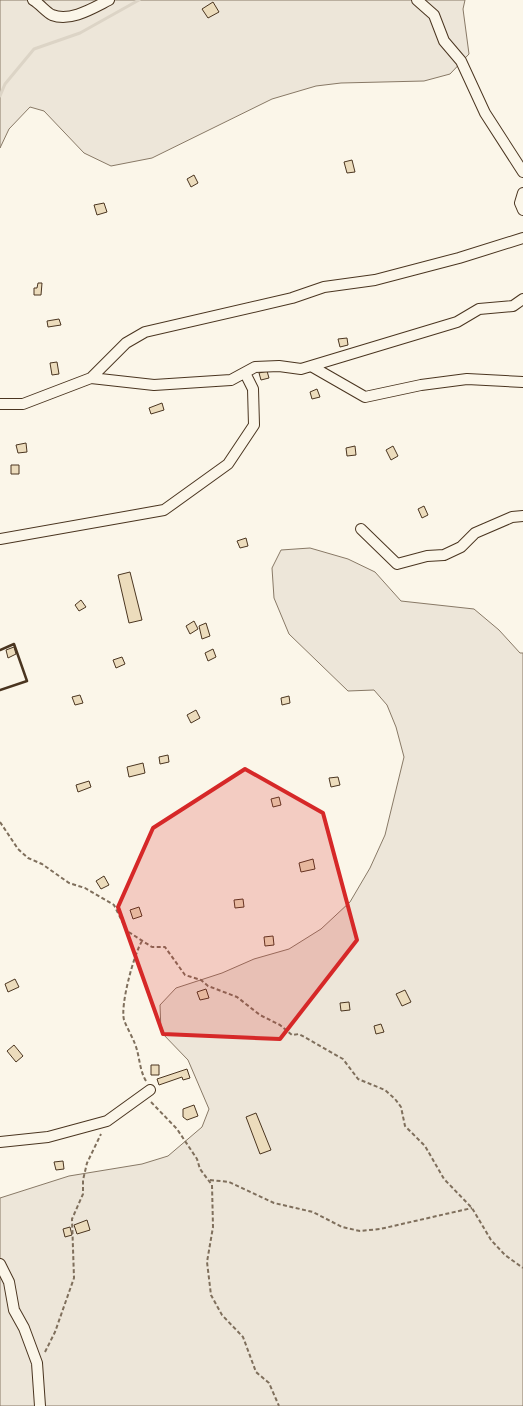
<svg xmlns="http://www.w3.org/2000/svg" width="523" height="1406" viewBox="0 0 523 1406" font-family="Figtree,sans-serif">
<rect width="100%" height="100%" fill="#fbf6e9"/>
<path fill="#ede6d9" stroke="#887966" d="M0,0H465L463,9L469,54L450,74L424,81L341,83L316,86L272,99L152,158L111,166L84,153L44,111L30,107L9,129L0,148Z
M310,548L348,559L375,572L401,601L474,609L499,630L520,653H523V1406H0V1198L69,1176L142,1164L168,1156L202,1127L209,1109L188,1060L161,1032L160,1005L176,988L222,973L254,959L289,949L321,929L350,902L370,868L385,835L404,757L396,727L387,705L374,690L348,691L289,634L274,598L272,568L281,550Z"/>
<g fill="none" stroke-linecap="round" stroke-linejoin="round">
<path stroke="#dcd4c6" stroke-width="3" d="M0,96L5,84L34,49L80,33L139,0"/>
</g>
<path fill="#ecdcbc" stroke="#4a3520" d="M213,2L219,12L208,18L202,9Z
M352,160L355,172L347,173L344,162Z
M194,175L198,183L191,187L187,179Z
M104,203L107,212L97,215L94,205Z
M38,283H42L41,295H34V288H37Z
M59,319L61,325L48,327L47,321Z
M347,338L348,345L340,347L338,339Z
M57,362L59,374L52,375L50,363Z
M267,371L269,378L261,380L259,373Z
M317,389L320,397L312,399L310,392Z
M162,403L164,410L151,414L149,408Z
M26,443L27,452L18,453L16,445Z
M355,446L356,455L347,456L346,448Z
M393,446L398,456L391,460L386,450Z
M11,465H19V474H11Z
M424,506L428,515L422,518L418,509Z
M246,538L248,546L240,548L237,541Z
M130,572L142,620L129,623L118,575Z
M81,600L86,607L79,611L75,605Z
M194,621L198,629L190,634L186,626Z
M206,623L210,636L202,639L199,626Z
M14,647L16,654L8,658L6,650Z
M213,649L216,657L208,661L205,653Z
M122,657L125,664L116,668L113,660Z
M80,695L83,703L75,705L72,697Z
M289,696L290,703L282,705L281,698Z
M196,710L200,718L191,723L187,715Z
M168,755L169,762L160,764L159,757Z
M143,763L145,773L129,777L127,767Z
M338,777L340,785L331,787L329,778Z
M89,781L91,787L78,792L76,785Z
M279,797L281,805L273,807L271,799Z
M313,859L315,869L301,872L299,863Z
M104,876L109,885L101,889L96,881Z
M243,899L244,907L235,908L234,900Z
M139,907L142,916L133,919L130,910Z
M273,936L274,945L265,946L264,937Z
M15,979L19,987L8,992L5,984Z
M206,989L209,998L200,1000L197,992Z
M405,990L411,1002L402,1006L396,994Z
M349,1002L350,1010L341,1011L340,1003Z
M381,1024L384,1032L376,1034L374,1026Z
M14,1045L23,1056L16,1062L7,1051Z
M151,1065H159V1075H151Z
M187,1069L190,1078L183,1080L182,1077L159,1085L157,1079Z
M194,1105L198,1116L187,1120L183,1117V1109Z
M256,1113L271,1150L260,1154L246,1117Z
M63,1161L64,1169L56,1170L54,1162Z
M87,1220L90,1230L77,1234L74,1225Z
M70,1227L72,1235L65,1237L63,1229Z"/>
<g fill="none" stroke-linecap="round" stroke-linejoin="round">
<defs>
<path id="minor" d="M33,0C40,4 46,12 52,15C71,22 93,8 109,0
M417,0L434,15L444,41L461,61L485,113L523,172
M523,193L520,203L523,210
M311,366L365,397L421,385L467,379L523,382
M91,378L126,343L145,332L292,298L324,287L375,280L459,258L523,238
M0,404H23L91,378L154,385L231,380L255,367L279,366L301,369L457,322L479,309L513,306L523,299
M361,529L397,564L427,556L444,555L461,547L475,533L512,517L523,516
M0,539L164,510L228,464L254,425L253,389L245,373
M0,1142L48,1137L107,1121L150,1090
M0,1264L9,1282L14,1310L24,1328L37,1363L40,1406"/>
</defs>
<use href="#minor" stroke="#4a3520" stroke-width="12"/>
<path stroke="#7f6f5c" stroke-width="2" stroke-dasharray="4 2.5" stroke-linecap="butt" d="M0,822L18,849L28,858L42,864L69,883L85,888L114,905L127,931L152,947H165L185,975L201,980L208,986L237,997L260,1015L280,1025L292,1035L299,1034L343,1059L358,1079L385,1090L395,1099L401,1107L405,1126L425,1146L444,1179L472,1208L491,1240L505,1255L523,1268
M142,941C134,954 120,1005 124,1020C127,1028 132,1036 135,1044C140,1057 139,1069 146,1081
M151,1102L177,1129L197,1159L200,1169L212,1185L213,1227L207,1262L211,1295L222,1315L243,1337L256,1372L269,1383L279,1406
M210,1180L229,1182L274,1203L313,1212L342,1227L360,1231L380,1229L472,1208
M45,1352L55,1332L74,1278L72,1219L83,1194V1180L87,1163L101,1134"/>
<use href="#minor" stroke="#fbf6e9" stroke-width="10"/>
<path stroke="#4a3520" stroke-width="2.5" d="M0,650L14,644L27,681L0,690"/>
</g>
<path fill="#d62828" fill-opacity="0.2" stroke="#d62828" stroke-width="4" stroke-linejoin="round" d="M245,769L323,813L357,940L280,1039L163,1034L118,907L153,828Z"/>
</svg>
